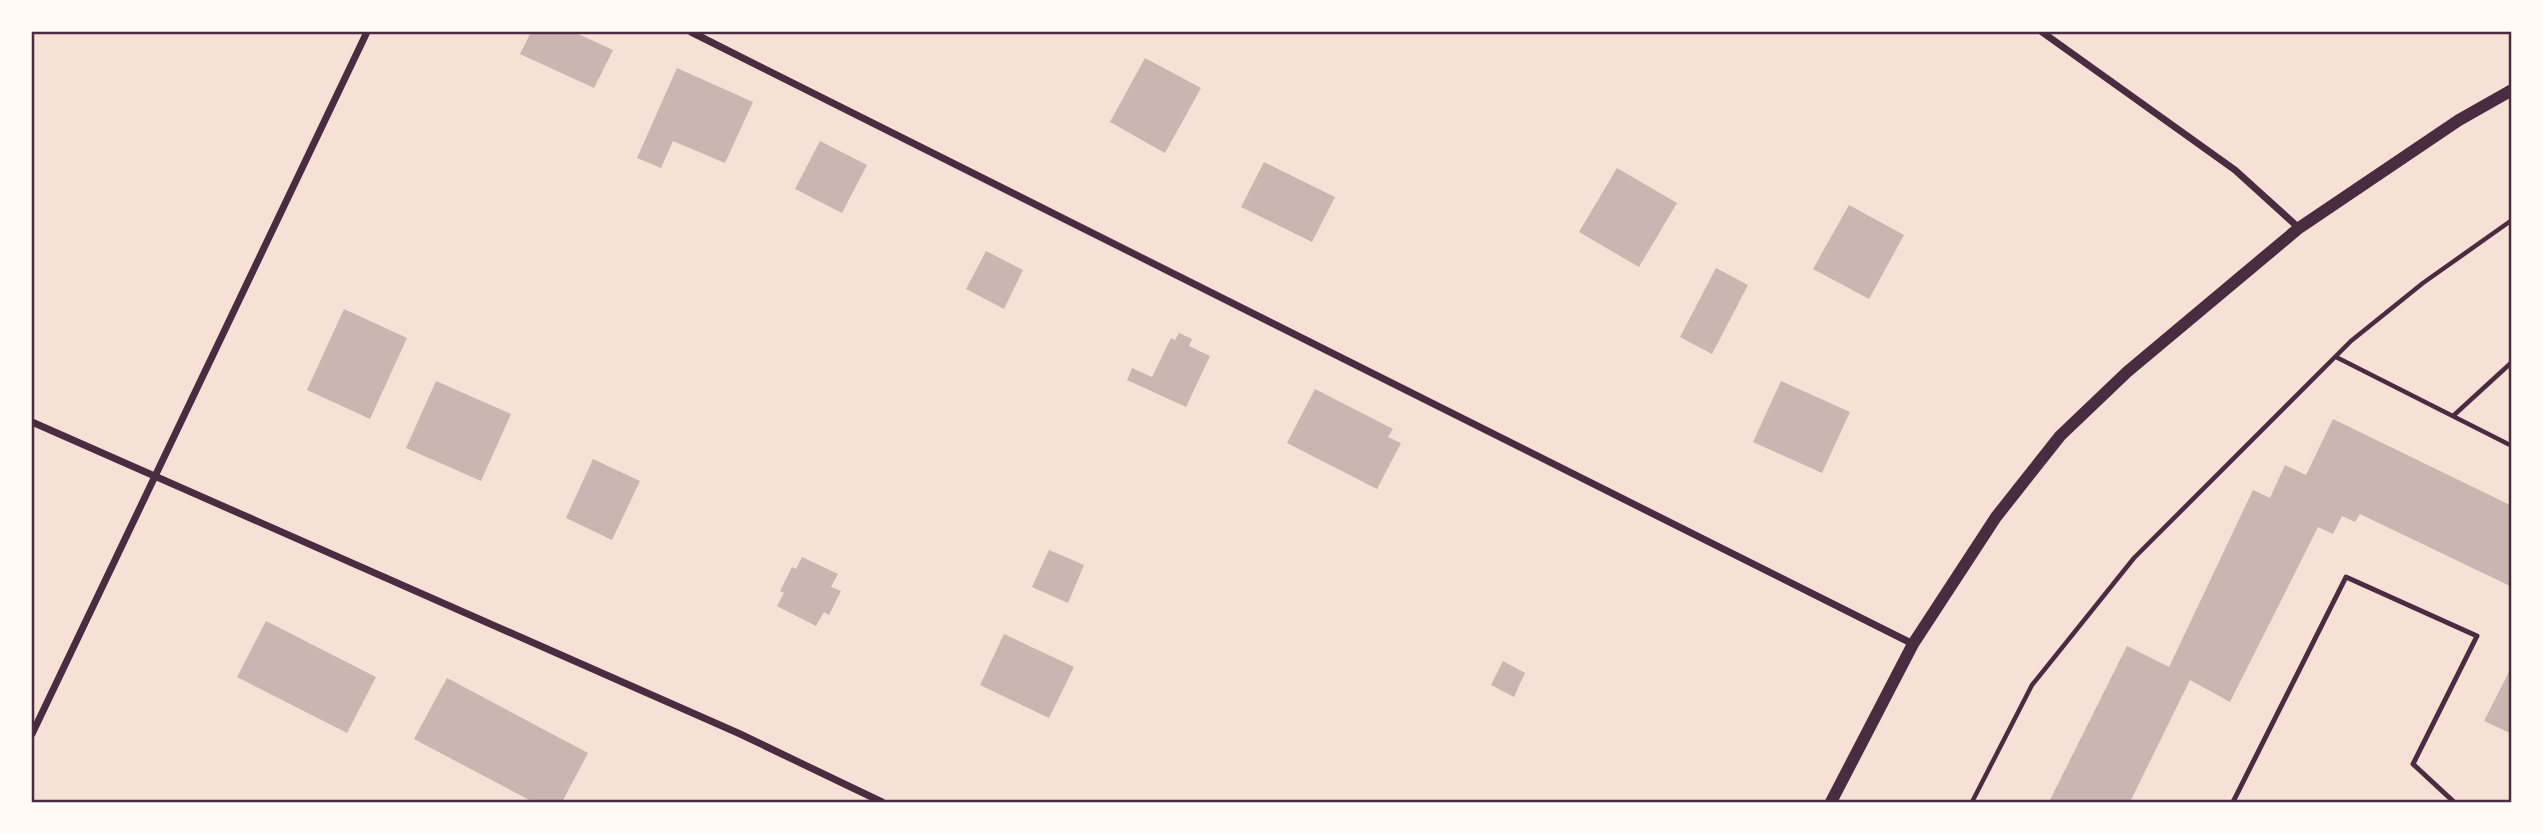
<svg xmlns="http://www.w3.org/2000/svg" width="2543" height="834" viewBox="0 0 2543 834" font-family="'Fira Sans',sans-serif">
<rect width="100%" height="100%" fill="#f7e1d7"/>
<path fill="#ccb4b1" d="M531,32H574L613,50L594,88L520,54Z
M1145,58L1201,88L1165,153L1110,122Z
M677,68L753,102L725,163L673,141L661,168L637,158Z
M820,141L867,165L842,213L795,189Z
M1264,162L1335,197L1312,242L1241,207Z
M1617,168L1677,203L1639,267L1579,232Z
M1849,205L1904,235L1869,299L1813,269Z
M986,251L1023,270L1004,309L966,289Z
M1716,268L1748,285L1712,354L1680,337Z
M344,309L407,338L370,419L307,390Z
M1179,333L1192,339L1189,346L1210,356L1186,407L1127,380L1132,368L1152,377L1171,338L1175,340Z
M436,381L511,414L481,481L406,448Z
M1781,381L1850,412L1822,473L1753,442Z
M1315,389L1393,429L1388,437L1401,443L1377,489L1287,443Z
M2333,419L2512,506V587L2360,514L2355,522L2342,516L2333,534L2318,527L2230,702L2190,680L2130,802H2049L2127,646L2169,667L2253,490L2270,498L2285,465L2306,475Z
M593,459L640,481L612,540L566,518Z
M1049,550L1084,565L1068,603L1032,587Z
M802,557L838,574L831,587L841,591L829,615L824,612L816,626L777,606L784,593L780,591L792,567L796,569Z
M266,621L376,677L347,733L237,677Z
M1004,634L1074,667L1049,718L980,685Z
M1503,661L1525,673L1514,697L1491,685Z
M2512,666V734L2484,721Z
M447,678L588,753L562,802H533L414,739Z"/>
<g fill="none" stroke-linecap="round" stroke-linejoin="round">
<path stroke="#4a2c40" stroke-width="4.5" d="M2336,357L2512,446
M2453,416L2512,362
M1972,802L2032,685L2134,558L2351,341L2423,283L2512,220"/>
<path stroke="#4a2c40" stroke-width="5" d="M2233,802L2346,577L2477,636L2413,764L2454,802"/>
<path stroke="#4a2c40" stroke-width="7" d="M691,32L1913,644
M2042,32L2235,170L2299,228
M32,422L738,733L882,802
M32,734L367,32"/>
<path stroke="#4a2c40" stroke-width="12" d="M1831,802L1913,644L1996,517L2060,436L2127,372L2299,228L2459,120L2512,90"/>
</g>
<rect width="2543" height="834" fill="none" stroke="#fffaf5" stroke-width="66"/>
<rect x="33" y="33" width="2477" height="768" fill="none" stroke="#4a2c40" stroke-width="2.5"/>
</svg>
